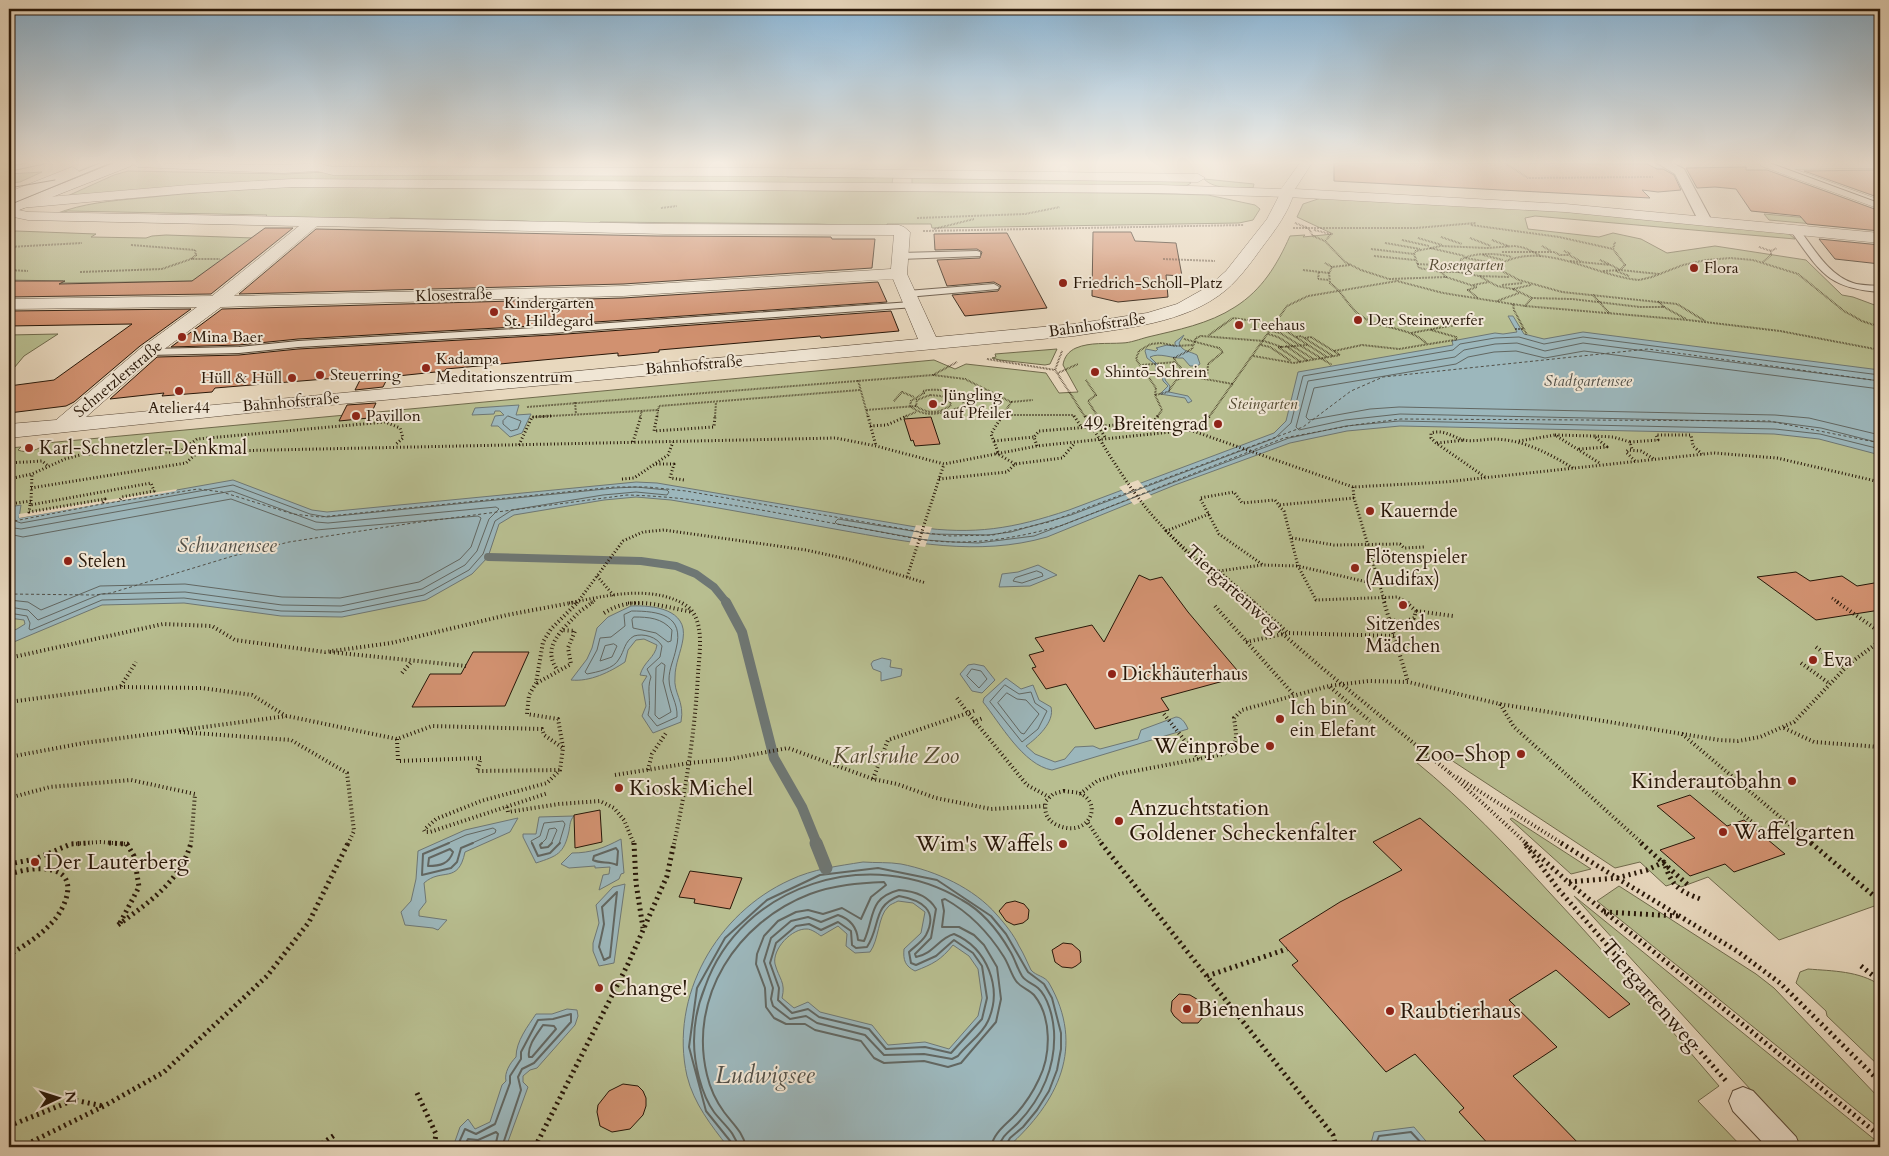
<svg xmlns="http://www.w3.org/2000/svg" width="1889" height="1156" viewBox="0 0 1889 1156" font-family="Cardo,serif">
<rect width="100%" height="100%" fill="#e8d8be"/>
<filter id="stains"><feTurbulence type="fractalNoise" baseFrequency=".004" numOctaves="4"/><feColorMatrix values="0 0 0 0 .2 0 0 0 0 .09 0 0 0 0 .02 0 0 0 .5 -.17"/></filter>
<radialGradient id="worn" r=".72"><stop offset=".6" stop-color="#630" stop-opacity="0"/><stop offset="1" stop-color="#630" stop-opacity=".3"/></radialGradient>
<path fill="#b8be90" stroke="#706a4c" d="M128,171L286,174L325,172L789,173L787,177L874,178L876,176H893L892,184L302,181L63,198L114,175Z
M42,172L20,182L9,183V174Z
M912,177L1188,181L1191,183L1186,186L912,184Z
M1204,179L1254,184L1253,188C1238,187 1216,191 1204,179Z
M282,187L1127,193L1208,195L1255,205L1260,209L1253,220L1239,223L932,228L931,224H887V227L817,224L600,222L596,226L523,221L390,218L384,222L263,219L267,215L68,211L55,214C84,203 110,201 141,198C188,193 235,190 282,187Z
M1321,198L1567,211L1787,232L1795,239L1535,216L1525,218L1528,229L1599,237L1613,233L1641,239L1667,253L1715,246L1806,260L1842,295L1853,297L1880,307V904L1779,940L1708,877L1681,887L1675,883L1666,886L1640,862L1615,868L1439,752L1416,762C1464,801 1507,846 1549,892C1608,955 1663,1021 1719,1086L1698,1101L1742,1147H9V448L21,447L18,450C27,454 39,450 46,443L934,360L955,369L966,364L1046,373L1059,393L1078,392L1063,365C1064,357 1069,351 1076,348C1090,342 1107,344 1122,343C1130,343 1140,339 1148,337C1177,330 1209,324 1235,307C1262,290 1277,265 1290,236L1305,235L1303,237L1333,234L1297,217L1303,204Z
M1764,214L1841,221L1846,227L1769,220Z
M16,231L96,234L91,237L146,238L152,236L166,235L254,238L200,281L60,283L63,281L9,280V232Z
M58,334L24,356L9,374V335Z
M1057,349L1050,364L1045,365L1000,360L992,358L996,357L995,354Z
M1512,818L1591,869L1571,874L1510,819Z
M1619,886L1756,974L1774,988L1880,1099V1129L1597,901Z
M1574,896L1880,1144V1147H1803Z
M1808,969C1833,971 1859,971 1880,985V1067L1827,1016L1826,1011L1796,983L1800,972Z"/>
<path fill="#9cb7bc" stroke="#6e7774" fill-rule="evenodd" d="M1508,316H1513L1524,334L1544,339L1583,332L1880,370V455L1819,439L1774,434L1400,426L1347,431L1290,443L1175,485L1047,537C978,557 908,542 840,530C784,520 727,509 671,500L636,497L604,500L514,515L499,524L488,557L472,574L426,600L342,617L281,616L184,603L102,605L9,644V632L17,629L25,624L24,620L9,618V507L21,505L19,518L233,480L312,510L327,512L636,482L657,483L916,527C975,535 1012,529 1069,510L1274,433L1286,421L1298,372L1453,345L1452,341L1495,333L1503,334L1517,332Z
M1184,335L1179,343C1182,352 1190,351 1197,355L1200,364L1197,366H1190L1183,358C1172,359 1160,352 1150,357L1158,365L1157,372L1166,375L1165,380L1170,386L1169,392L1188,396L1192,401L1188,403L1185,398L1160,394L1168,386L1163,381L1162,375L1155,373L1156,365L1147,358L1145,351L1146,349L1156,351L1158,349L1156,348L1167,345L1175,346V342Z
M519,405L516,415L531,414L522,433L510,437L498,426H491L495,416L504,415L500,411H495L494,414L472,415L475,408Z
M1038,565L1057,575L1030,586L999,587L1002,574L1018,572Z
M631,606C653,605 688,609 683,639C681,652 675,664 675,677C673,693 685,701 681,722L653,733L642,716L646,706L642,684L647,676L640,675C644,661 655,658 657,645L644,639L636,640L628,650L625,662C610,672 590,682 571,680L587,659L592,648L597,628L608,617Z
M882,658L891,660L890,667L902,669L901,676L881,681V672L873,669L871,664L873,661Z
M974,664L984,666L995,680L982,693L972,691L960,674L968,665Z
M1006,678L1021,689L1033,685L1039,700L1051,707C1055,722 1037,738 1026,746L1035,754L1055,762L1065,759L1075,747L1093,746L1100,749L1138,739L1141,730L1176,717C1182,717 1186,724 1188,729L1052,770C1023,765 1000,723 983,702L984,698Z
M574,816C570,820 570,825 569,831C564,854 557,856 536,863L523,837V834H536L539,817Z
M518,818L510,832L465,852C458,885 442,867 424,883L426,902L419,911V916L447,920L438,930L433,928L405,925L401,912L411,901L416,879L418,851L465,830Z
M621,839L624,873L621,874L619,879L599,890L603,875L609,874L610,867L595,868V866L569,868L561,864L572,853C591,853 604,848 621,839Z
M863,862C876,863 889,862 901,864C936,871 974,888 997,915C1005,924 1014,935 1019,946C1024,954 1027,962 1031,970C1036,976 1045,976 1049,983C1086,1047 1058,1102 1008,1147H728C711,1125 694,1104 687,1076C669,996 717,913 790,880C813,869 838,866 863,862ZM898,901L913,903L925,912L921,933L904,949C903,960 905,966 915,971C933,964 941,960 953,945L969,956L978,969L982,998L978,1016L949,1049L925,1042L888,1045L872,1025L820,1012L808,1002L794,1008L782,998C786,982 779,979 775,964C772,949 792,928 807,929C811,929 817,933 821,936L838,926L847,934L846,946L855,953L870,952C879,940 878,916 888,907C890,904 895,903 898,901Z
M625,884L614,963L599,966L593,951V943L599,923L596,905L613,887Z
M567,1009L577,1010L578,1016L575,1025L537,1068L530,1070L523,1076V1082L528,1087L506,1147H453L460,1127L468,1119L475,1129L490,1122L502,1085L506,1081C504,1073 510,1063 516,1057C516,1041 528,1026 536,1014H552Z
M1414,1127L1431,1147H1370L1374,1132Z"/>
<path fill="#e8d8be" d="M1138,480L1152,497L1134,505L1119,487Z
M177,489L176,491L19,518V514Z
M916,525L932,527L925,547L909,545Z"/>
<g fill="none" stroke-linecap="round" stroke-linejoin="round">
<path stroke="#626762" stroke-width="1" d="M1880,375L1583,337L1544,344L1519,337L1495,338L1460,344L1453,350L1303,376L1291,423L1275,438L1071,515L1011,532L988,535L931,534L838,519L835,522L837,524L926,540L954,542L978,543L1034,536L1289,438L1346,426L1399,421L1775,429L1820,434L1880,449
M1880,381L1583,343L1545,351L1517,343L1495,344L1464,350L1455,357L1308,381L1296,427L1299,430L1345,420L1400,414L1775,422L1821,428L1880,443
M1880,389L1584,351L1545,358L1516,351L1494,352L1468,357L1456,364L1314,388L1306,417L1309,420L1370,409L1399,407L1775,415L1809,418L1880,435
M508,416L521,421L518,429L511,431L503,424V421Z
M9,512H13L15,521L21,523L233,485L310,514L327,517L615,488L636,487L667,490L669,492L667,495L636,492L603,495L512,510L495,521L483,554L469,570L424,595L341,612L281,611L184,598L102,600L31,630L29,629L30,623L27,616L9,613
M9,522L14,528L21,529L232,491L316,522L328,523L496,507L499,509L489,519L477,551L465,565L422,589L341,606L282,605L185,592L101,594L38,620L28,610L9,607
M9,534L23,537L231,499L316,530L478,516L481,518L471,547L460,559L419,582L340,598L282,597L185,584L100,586L41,610L28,602L9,600
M1037,571L1042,573L1043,576L1022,583L1013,581L1015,578Z
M632,611C659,611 685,615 676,649C674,659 669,669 669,679C669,693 678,703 677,717L657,726L648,715C652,702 646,690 651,677L647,669L660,657L662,646C657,637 644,633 634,636C624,642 625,650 619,659C614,669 597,672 587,674L585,672L597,650L600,638L611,637L625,626L624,615Z
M634,617C649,617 662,618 672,630L671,641L668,642L656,633L633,628L632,620Z
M614,644L617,646L612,657L600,661L605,646Z
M662,663L665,665L663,681L671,712L659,719L655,715L656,668Z
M972,669L981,671L987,679L979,688L967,676Z
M1005,685L1019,694L1031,692L1035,703L1047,711L1038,729L1022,742L990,702Z
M1007,693L1017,699L1026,700L1039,714L1024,734L1021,733L998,703Z
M446,844L466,835L493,828L496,830L495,833L470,844
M532,844L531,841L540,836L544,823L563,821L565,824L559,844
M541,844L546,839L549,829L555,828L557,830L551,844"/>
<path stroke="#626762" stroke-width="2" d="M449,843L423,854L422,875L451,868L457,862L461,848L473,843
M532,843L538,856L550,853L560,843
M542,843L540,845L541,848L548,847L552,843
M616,848L618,851L617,865C609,861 601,864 593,860L594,856Z
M450,849L453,852C449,864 440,866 428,866L429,858Z
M899,890C914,891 928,895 936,909L931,938L915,954L916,957C933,954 939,938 954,934C987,948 1003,988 988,1021C982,1035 967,1044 958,1056L952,1059L924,1054L884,1055L865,1035L817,1023L806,1016L790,1019L773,1006L771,999L773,988L764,961L771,938L791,921L808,917L821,922L838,915C850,919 857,927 858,940L864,941C875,917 868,898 899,890Z
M617,892L610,957L604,960L599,947L604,924L602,907Z
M899,896C921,900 939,910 926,935C922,942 914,947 909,952L911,963L916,965L936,956L954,940L973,953L982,966L987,998L982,1019L951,1053L925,1047L886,1049L869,1029L819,1017L808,1009L792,1013L778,1000L779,988L770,963L776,943L796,926L809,924L821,930L838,922L851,931L852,945L856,948L867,947C881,926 872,906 899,896Z
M543,1025L554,1026L556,1029L532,1057H529C527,1046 537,1034 543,1025Z
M457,1147L465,1129L476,1134L495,1124L510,1083V1076L521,1059V1052L538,1020L553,1019L571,1014V1022L534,1063L522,1069L518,1077L521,1090L502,1147
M464,1147L468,1139L478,1140L496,1132L498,1134L495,1147
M732,1147L731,1142L706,1111L689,1047L697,988L725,938L767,900L820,875L878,868L937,880L991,916L1006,934L1028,972L1044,984L1052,998L1061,1033V1049L1057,1070L1049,1091L1037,1110L1023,1127L1010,1138L1005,1147
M738,1147C735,1132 723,1124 714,1112C701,1094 694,1063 694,1041C694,1023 698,1004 705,987C741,884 871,844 962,900C982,911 999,932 1010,951C1015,959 1017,968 1022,976C1026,982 1032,983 1038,988C1048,997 1053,1017 1054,1031C1056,1066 1042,1098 1018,1123C1010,1131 1001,1136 999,1147
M746,1147C743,1132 733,1124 724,1112C716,1101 710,1088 707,1075C688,997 737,922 810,894C834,885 859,883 884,882L886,885L871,897L861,919L842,908L823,914L808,910L796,912L778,921L764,936L757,954L756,964L765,988L766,1007L774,1018L786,1024H805L815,1030L861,1041L874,1058L884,1063L924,1061L948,1067L961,1063L996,1022L1001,999L997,967L984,945L974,935L959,927H942L944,911L942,900L945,899C970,913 989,933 1004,957C1009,965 1011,974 1016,981C1021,988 1029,989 1034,995C1052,1017 1051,1055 1039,1079C1033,1092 1025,1104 1016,1114C1006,1125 994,1132 991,1147
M1375,1147L1379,1136L1411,1132L1425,1147"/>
<path stroke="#6e7774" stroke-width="8" d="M488,557L641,561L676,566L696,574L714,587L727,603"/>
<path stroke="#6e7774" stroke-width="10" d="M726,602L742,632L774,758L802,807L817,844"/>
<path stroke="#6e7774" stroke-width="13" d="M816,843L826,868"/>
<path stroke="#514f47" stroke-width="1" stroke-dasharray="3 2.5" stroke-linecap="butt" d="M9,522L102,504L198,489L222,492L293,514L320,517L615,487H648L686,491L927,533L950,536L993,535L1049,522L1303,427L1351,391L1383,377L1648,349L1880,381
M9,594L94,595L111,593L233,556L289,542L413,523L627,495C707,497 786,515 864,529C888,533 912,539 935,541C978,545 1022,537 1063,525L1284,438L1354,425L1401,419L1769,421L1880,443"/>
</g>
<path fill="#d19170" stroke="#281708" d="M1334,163L1647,164L1657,169H1663L1674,175L1681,190L1658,192L1642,190L1650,198L1334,181Z
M1746,167V170H1767L1880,211V231L1807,224L1800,216L1751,211L1736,189L1715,187L1697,188L1686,168Z
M1880,170V198L1804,171Z
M265,228H293L211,294L9,297V281H65L59,284L192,281Z
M316,229L657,236L831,237L832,239H875L872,268L623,284L239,294Z
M1093,232H1131L1135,241L1176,243L1182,276L1166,275L1168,297L1118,302L1092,296Z
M1007,233L1047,308L965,316L952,295L998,291L1001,286L994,282L947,286L937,260L980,258L982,252L977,249L935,250L934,234Z
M1819,239L1880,245V264L1835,259Z
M878,282L887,302L552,325L298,339L239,345L171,347L222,309L623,298Z
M191,309L140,346L74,402L66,406L9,413V386L54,380L132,324L9,326V311Z
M891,311L899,331L821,338L820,336L659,350V352L618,356V353L446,369L445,371L388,377L383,387L355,390L362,376L215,388L212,392L162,396L164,393L110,399L157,357L239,355L298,349L552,335Z
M376,403L369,418L339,421L347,405Z
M931,417L940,444L915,446L913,440L911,441L904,419Z
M1796,572L1810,581L1842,576L1857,586L1880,582V610L1816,620L1757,577Z
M1139,575L1150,580L1162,577L1188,612L1242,676L1161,698L1169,710L1095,729L1066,684L1046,689L1032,668L1036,667L1029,655L1044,651L1035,638L1092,625L1104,642Z
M473,652H529L505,706L412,707L430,674H461Z
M1690,795L1727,826L1744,820L1785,854L1734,872L1725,864L1690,876L1660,850L1695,838L1657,806Z
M600,810L602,842L575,848L574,815Z
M1420,818L1630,1004L1609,1018L1556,970L1509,1000L1557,1047L1513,1076L1582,1147H1491L1459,1112L1464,1108L1415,1054L1386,1072L1292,965L1298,961L1279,940L1340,902L1402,870L1373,842Z
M690,871L742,878L730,909L694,903L695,899L679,897Z
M1015,901L1024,904L1029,910L1028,919L1023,923L1014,925L1006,921L999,911L1006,903Z
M1063,943L1072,944L1080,951L1081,962L1076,966L1072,968L1062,967L1055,962L1052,950Z
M1179,994L1190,995L1200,1001L1203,1006L1204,1016L1198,1023H1182L1174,1016L1171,1011L1172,1001Z
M623,1084L638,1086L643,1091L646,1098V1106L643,1115L630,1129L612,1132L600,1126L597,1112L598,1105L609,1091Z"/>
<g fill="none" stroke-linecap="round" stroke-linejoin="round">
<defs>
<path id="service" d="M29,163H46L9,171V167Z
M101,163H112L9,205V200Z
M1795,227L1798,228C1813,247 1828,275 1853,283C1862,286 1871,285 1880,286V292C1826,288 1820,271 1790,230Z
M977,251L980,252V256L900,259L895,256L900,253Z
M994,284L999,287L998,289L907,297L902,294L907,291Z
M911,302L916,305L915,307L552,333L298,347L239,353L148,355L142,352L148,349L239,347L298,341L552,327Z
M1743,1087L1753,1091L1796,1137L1800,1147H1767L1733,1111L1729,1101L1733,1091Z"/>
<path id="pedestrian" d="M1657,163H1672L1684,169L1712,221L1710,224H1700L1675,174Z"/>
<path id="minor" d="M132,163L283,165L317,163L333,167L753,168L1198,174L1205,178L1198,182L753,176L333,175L317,171L283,173L138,167Z
M1760,163H1880V168L1794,169L1880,200V209L1761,166Z
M1287,189L1294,193C1288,213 1276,229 1263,246C1252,261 1241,277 1226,290C1185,324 1125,328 1074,336L287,409L9,438V424L56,420L141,348L197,307L9,309V299L212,296L299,226L28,220L9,216V208L28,212L666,224L899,225L904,227L910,232L907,274L936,337L1074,324L1147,313L1177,304L1209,286L1226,271L1267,219L1282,190ZM317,226L666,234L894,235L891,269L623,286L234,296ZM893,279L918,339L86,417L155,356L221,307L623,296Z"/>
<path id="tertiary" d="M1300,163H1312L1295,189L1565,204L1880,233V243L1565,212L1287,197L1160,193L292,187L189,193L9,209V192L72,167L79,171L77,174L13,200L189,185L292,179L1160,185L1281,189Z"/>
<path id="secondary" d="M114,163H132L131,166L9,214V205Z"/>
</defs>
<use href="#service" stroke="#584736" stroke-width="2"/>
<use href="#pedestrian" stroke="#584736" stroke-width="2"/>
<use href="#minor" stroke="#584736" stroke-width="1"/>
<use href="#tertiary" stroke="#584736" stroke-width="1"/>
<use href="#secondary" stroke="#281708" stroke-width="1"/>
<path stroke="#281708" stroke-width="2" stroke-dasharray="0.5 1" stroke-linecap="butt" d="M1505,163L1528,178L1653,177
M661,208L677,206
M917,218L1025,214L1060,207
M1295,223L1308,228
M1471,225L1559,237L1613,249
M1293,228H1415L1476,223
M934,229L974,219
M1309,229L1313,236L1325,241L1345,262L1361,270L1389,279
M1314,230L1331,234L1326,240
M923,231L1244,225
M1441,237L1462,244
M1418,238L1442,245
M1470,238L1491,246
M1402,240L1429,246
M1492,240L1508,246
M1385,243L1420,249
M131,245L195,250L196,255L191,259H220
M1542,246L1551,251
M9,247L82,243
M1759,247L1771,251L1777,248
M1430,248L1465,256
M1371,249L1414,254
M1564,251L1571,254
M1502,252H1554L1560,255H1569L1582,262
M1483,255L1503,260
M1374,256L1415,260
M1465,258L1500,264
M1163,259L1215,261
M1600,260L1609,264
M1570,261L1611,265L1620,270L1659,274
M1763,262L1771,255V251
M1325,263L1332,267
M1417,264L1454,266
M1350,265L1332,267L1329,273L1330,283C1344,293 1350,311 1366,319C1386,330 1410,327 1427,344
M1462,266L1500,270
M9,270L28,271
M1303,270L1329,273
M1603,271L1620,270L1625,265L1613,249L1615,242
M1616,271L1629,276
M80,272L162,269L191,259
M1319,272L1318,279L1329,280
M1441,272L1419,268L1414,254L1416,251L1441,246L1487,248L1515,246L1525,248L1541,256
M1458,272L1479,276L1509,277
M1479,276L1497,286L1513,289L1532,298L1572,299L1640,307H1664L1658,301
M1446,277L1477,287L1468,290L1478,298
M1389,279L1446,277L1441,272H1458L1454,266L1465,264L1460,260C1473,252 1498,253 1512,257
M1473,285L1489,282
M1502,285L1523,283
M1513,289L1531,285
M1593,295L1610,314
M1497,301L1519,293
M1513,304L1514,310L1527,335
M1525,306L1532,298
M1664,307L1686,319
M1705,321L1677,304L1562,292L1519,280L1500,270V264C1544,240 1594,276 1639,280L1652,277L1683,265L1706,260L1730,258L1753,260L1798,274L1844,311L1862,321L1880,327
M1273,327L1283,329L1327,357
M1515,329H1523
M1431,330L1456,337L1457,339L1454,340
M1271,331L1280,333L1332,365
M1411,333L1477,321
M1268,334L1278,337L1315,360
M1209,335L1233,318L1275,324
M1296,337L1301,336L1333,356
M1184,339L1219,348L1223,352L1208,364L1207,378
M1261,345L1270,347L1291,361
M1286,346L1308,361
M1282,347H1278L1301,362
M1062,351L1055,370L1070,393
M1334,351L1362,345L1399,349L1454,340
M1253,356L1294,363L1340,355L1311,337L1305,338
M987,359L1055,370
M1142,365L1175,362
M1105,371H1144
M1058,373L1078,364
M933,375L957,362
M1188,376C1184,369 1176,365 1174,358L1192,349L1196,338L1201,336L1264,341L1282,347L1307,345
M858,380L868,417
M1086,380L1096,395L1088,401L1098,417
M928,390C942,389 954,391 964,401L962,407C943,412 927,420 910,406L911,401L924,393L923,391Z
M930,395L941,396L949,400L951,405C940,414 927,414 916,406L917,400Z
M1155,395L1168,392L1176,380L1188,376L1233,384
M894,401L902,392L914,397
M575,402L576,414
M1011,402L1033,400
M527,407L933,375L965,379L1011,402L1002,417
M866,410L916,406
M1002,415H1073L1074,417
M532,417L658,410L659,406L860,390
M640,417L642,411
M657,417L658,410
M715,417L716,402
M904,417L916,412
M1157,417L1162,410L1155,395L1156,388L1136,359L1139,351L1151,344L1161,343L1176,346L1193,345
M1209,417L1287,306L1308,296L1397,281L1443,293L1525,306L1688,320L1780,331L1880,350"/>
<path stroke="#281708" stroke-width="3" stroke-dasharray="1 2.5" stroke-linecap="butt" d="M657,416L654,431L714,427L715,416
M868,416L876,446
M1074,416L1082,428
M1097,416L1104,427
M1158,416L1153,422L1160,433
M870,426L887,425L907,416
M1099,427L1106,439
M1190,430L1353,487L1445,482L1714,453L1777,458L1880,482
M1555,435L1594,436
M994,441L1034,437
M1519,441L1555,435L1601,464
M633,442L641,416
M1630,442L1658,440L1656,435H1691L1693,446L1702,454
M1437,443L1465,440
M519,445L532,417L552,416
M1037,446L1034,437L1039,431L1153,422
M1579,449L1607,447L1594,436L1613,437L1630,442L1632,449
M182,450L197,439L385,422L400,428L403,438L395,445
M998,452L991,434L1002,416
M996,453L1015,464
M1635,461L1626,452L1628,450L1641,451L1654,459
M9,463L42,461L48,466
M656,464H674L670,478L684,480
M1485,477L1436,443L1431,438V433C1444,429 1452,437 1464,440C1473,442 1485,439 1495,439C1524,440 1548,453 1573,468
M9,479L32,474L65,459L84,454L836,438L876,446L944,464L1037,446L1190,430L1199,427L1210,416
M622,479L634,478L668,455L673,442
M939,479L1007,472L1015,464L1062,458L1075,443
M1353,487L1354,498L1385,603
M31,488L186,463L199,451
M1354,498L1279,505L1275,500L1242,503L1234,492L1200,498L1219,534L1263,565L1298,566L1380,585
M31,501L32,474
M9,504L31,501L30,505L151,483L154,491L122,497L119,501
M30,505L29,512L105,499L102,504
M1279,506L1284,511L1298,566L1316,600L1397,597L1409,603
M1209,514L1166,531L1207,573L1219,571L1255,603
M1292,538L1334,545L1400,544L1404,548L1424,547
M1219,571L1262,565
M597,576L614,596
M907,577L944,464
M1832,598L1839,603
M569,603C605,596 648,585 682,603
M577,603L623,541L643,532L664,530L806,550L847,559L926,583
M591,603L595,600
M628,603H645"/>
<path stroke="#281708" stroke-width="4" stroke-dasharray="1 3" stroke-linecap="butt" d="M1253,602L1288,633
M1384,602L1408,682
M1837,602L1880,632
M1215,606L1294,695
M1416,611L1453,616
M604,613C634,594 661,607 693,612
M1390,620L1404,622L1414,618L1416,611L1406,602
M1246,642L1288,633L1395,636
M1816,647L1844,668
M330,652L466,666
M9,658L163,624L212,626L235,640L325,652L391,643L507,615L576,602
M1801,663L1830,684
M556,668C547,653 552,643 562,630
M402,673L412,661
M537,683L571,664L568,648L575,631L562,630L579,612L593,602
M121,686L136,662
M1330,687L1370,721
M957,698L968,713L976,710
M9,702L121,687L202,688L252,695L286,716
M1500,704L1514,727L1643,844
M1164,714L1199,759
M973,722L983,718
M1784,728L1814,742L1880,747
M180,732L291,740L347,773L354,831L348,844
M1682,734L1812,844
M397,739L398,761L481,758L477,771L560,770
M563,747L558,719L527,714L529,695L536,683L543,642L551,629L578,602
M9,757L84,743L287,716L397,739L432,726L542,729L544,735L563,748L560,770L547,783L481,801L436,819L424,830L425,832H430L548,793
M648,770L652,754L666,733
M1450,773L1527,844
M615,775L690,763L730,759L788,748L873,779L897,784L936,798L991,809L1044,806
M1457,777L1563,844
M873,779L888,740L968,713L1027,785L1049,797
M1710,788L1772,838L1767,839
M1064,791C1069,792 1075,792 1079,793C1105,803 1088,841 1055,824C1046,819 1044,811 1046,801L1053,794Z
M1080,794L1097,781L1119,774L1224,754C1240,745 1236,734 1234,718L1242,710L1329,686L1368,681L1408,682L1500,704L1719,740L1738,741L1760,737L1794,722L1849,664L1880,641
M9,798L50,787L131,780L195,794L191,844
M507,807L508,812L559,804L600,801L614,808L624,820L634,844
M1088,823L1102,844
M72,844L100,842L126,844
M674,844C686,788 695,731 698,674C699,658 702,640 698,624C695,613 690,607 680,602"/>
<path stroke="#281708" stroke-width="5" stroke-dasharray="2 4" stroke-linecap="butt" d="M109,843L127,844L134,856L139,887L120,923
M634,843L636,883L643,928
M1101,843L1333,1135L1336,1147
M1525,843L1568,882L1880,1136
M1561,843L1617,878L1647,870L1664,862C1672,887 1679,891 1703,900
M1641,843L1688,885
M1811,843L1880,901
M1526,846L1559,890L1726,1081
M9,864L35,859L71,844L90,843
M9,874C24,870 40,866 55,871C78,878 65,907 55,919C42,935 25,945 9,955
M1569,882L1617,878L1737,951L1780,983L1880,1082
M1604,912L1678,916
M118,925C149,902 180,882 191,843
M1861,966L1880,981
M1207,976L1287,949
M417,1093L436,1134L434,1147
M9,1126L74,1100L103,1106
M21,1147L104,1106L164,1072L267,976L309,922L348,843
M317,1147L336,1134
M535,1147L628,964L667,876L674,843"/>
<use href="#service" fill="#f0e6d5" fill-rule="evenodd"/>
<use href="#pedestrian" fill="#f0e6d5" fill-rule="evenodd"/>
<use href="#minor" fill="#f0e6d5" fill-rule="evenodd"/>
<use href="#tertiary" fill="#f0e6d5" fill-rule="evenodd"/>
<use href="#secondary" fill="#f0e6d5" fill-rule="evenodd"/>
<path stroke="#281708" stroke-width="1" d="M1771,163L1880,203
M9,188L55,180
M9,205L111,163"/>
<path stroke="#281708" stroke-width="2" stroke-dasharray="0.5 1" stroke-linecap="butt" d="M1070,393L1085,417"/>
<path stroke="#281708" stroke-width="3" stroke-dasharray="1 2.5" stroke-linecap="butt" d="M1085,416C1106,449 1126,484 1151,514C1180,547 1214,575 1247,603"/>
<path stroke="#281708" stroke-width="4" stroke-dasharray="1 3" stroke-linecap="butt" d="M1246,602L1322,668L1450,773"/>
</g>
<linearGradient id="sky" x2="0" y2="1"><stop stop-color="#89b5d6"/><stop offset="0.5" stop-color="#f5ede2"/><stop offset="1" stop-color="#f5ede2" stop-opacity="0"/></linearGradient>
<rect width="1889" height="325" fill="url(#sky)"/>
<g fill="#8f2418" stroke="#f0e6d5" stroke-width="2">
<circle cx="1694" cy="268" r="5"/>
<circle cx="1063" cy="283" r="5"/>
<circle cx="494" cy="312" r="5"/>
<circle cx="1358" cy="320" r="5"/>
<circle cx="1239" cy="325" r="5"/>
<circle cx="182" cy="337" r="5"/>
<circle cx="426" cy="368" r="5"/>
<circle cx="1095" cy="372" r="5"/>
<circle cx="320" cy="375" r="5"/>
<circle cx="292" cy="378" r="5"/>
<circle cx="179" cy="391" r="5"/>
<circle cx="933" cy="404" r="5"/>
<circle cx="356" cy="416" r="5"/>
<circle cx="1218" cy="424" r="5"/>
<circle cx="29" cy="448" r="5"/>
<circle cx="1370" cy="511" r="5"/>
<circle cx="68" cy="561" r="5"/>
<circle cx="1355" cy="568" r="5"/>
<circle cx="1403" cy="605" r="5"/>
<circle cx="1813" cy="660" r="5"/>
<circle cx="1112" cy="674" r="5"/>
<circle cx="1280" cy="719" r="5"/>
<circle cx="1270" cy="746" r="5"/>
<circle cx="1521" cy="754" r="5"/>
<circle cx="1792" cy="781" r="5"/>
<circle cx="619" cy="788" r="5"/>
<circle cx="1119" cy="821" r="5"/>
<circle cx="1723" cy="832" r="5"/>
<circle cx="1063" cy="844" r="5"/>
<circle cx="35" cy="862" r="5"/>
<circle cx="599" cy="988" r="5"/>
<circle cx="1187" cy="1009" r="5"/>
<circle cx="1390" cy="1011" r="5"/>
</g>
<g text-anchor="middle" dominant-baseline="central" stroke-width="4" stroke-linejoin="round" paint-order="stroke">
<g font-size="16" font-style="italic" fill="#534931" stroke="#f0e6d5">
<text x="1466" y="265">Rosengarten</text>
<text x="1263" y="404">Steingarten</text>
</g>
<g font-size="16" fill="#281708" stroke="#f0e6d5" text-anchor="start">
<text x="1704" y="268">Flora</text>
<text x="1073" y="283">Friedrich-Scholl-Platz</text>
<text x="504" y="303">Kindergarten<tspan x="504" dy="18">St. Hildegard</tspan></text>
<text x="1368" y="320">Der Steinewerfer</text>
<text x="1249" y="325">Teehaus</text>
<text x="192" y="337">Mina Baer</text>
<text x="436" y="359">Kadampa<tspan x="436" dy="18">Meditationszentrum</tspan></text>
<text x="1105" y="372">Shintō-Schrein</text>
<text x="330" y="375">Steuerring</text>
<text x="282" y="378" text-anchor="end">Hüll &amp; Hüll</text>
<text x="943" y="395">Jüngling<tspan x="943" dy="18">auf Pfeiler</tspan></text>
<text x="179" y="408" text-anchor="middle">Atelier44</text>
<text x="366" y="416">Pavillon</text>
</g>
<g font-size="16" fill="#281708" stroke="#f0e6d5">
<text transform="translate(454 295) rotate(-2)">Klosestraße</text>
<text transform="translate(1097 325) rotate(-8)">Bahnhofstraße</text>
<text transform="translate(694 365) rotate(-5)">Bahnhofstraße</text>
<text transform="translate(118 379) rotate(-40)">Schnetzlerstraße</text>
<text transform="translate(291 402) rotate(-5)">Bahnhofstraße</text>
</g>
<g font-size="16" font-style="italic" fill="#514f47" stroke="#f0e6d5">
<text x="1588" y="381">Stadtgartensee</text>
</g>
<g font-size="19" fill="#281708" stroke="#f0e6d5" text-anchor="start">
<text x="1208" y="424" text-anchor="end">49. Breitengrad</text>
<text x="39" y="448">Karl-Schnetzler-Denkmal</text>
<text x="1380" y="511">Kauernde</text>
<text x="1365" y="557">Flötenspieler<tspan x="1365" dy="22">(Audifax)</tspan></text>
<text x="78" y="561">Stelen</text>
<text x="1403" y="624" text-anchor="middle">Sitzendes<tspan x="1403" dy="22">Mädchen</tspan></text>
<text x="1823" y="660">Eva</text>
<text x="1122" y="674">Dickhäuterhaus</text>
<text x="1290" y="708">Ich bin<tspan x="1290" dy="22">ein Elefant</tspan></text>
</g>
<g font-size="19" fill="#281708" stroke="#f0e6d5">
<text transform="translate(1233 589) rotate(42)">Tiergartenweg</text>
</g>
<g font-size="20" font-style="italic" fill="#514f47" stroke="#f0e6d5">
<text x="227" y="545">Schwanensee</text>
</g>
<g font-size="22" fill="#281708" stroke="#f0e6d5" text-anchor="start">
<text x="1260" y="746" text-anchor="end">Weinprobe</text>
<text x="1511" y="754" text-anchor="end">Zoo-Shop</text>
<text x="1782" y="781" text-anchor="end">Kinderautobahn</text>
<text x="629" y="788">Kiosk Michel</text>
<text x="1129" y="808">Anzuchtstation<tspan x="1129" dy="25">Goldener Scheckenfalter</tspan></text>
<text x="1733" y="832">Waffelgarten</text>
<text x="1053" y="844" text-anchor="end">Wim's Waffels</text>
<text x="45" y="862">Der Lauterberg</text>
<text x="609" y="988">Change!</text>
<text x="1197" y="1009">Bienenhaus</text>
<text x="1400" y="1011">Raubtierhaus</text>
</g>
<g font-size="22" font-style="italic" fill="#534931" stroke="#f0e6d5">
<text x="896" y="756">Karlsruhe Zoo</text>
</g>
<g font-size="22" fill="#281708" stroke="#f0e6d5">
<text transform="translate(1651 995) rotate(49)">Tiergartenweg</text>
</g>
<g font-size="24" font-style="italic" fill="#514f47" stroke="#f0e6d5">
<text x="765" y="1075">Ludwigsee</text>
</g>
</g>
<rect width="1889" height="1156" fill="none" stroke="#e8d8be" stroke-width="30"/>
<rect x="10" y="10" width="1869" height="1136" fill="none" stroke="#281708" stroke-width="2.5"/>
<rect x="15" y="15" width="1859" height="1126" fill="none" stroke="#281708"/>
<g transform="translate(58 1098) rotate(86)" stroke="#f0e6d5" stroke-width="4" paint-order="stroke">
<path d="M0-4L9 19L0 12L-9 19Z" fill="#281708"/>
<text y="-8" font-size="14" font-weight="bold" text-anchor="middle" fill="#281708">N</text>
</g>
<rect width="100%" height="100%" filter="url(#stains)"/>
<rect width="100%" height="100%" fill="url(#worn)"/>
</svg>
